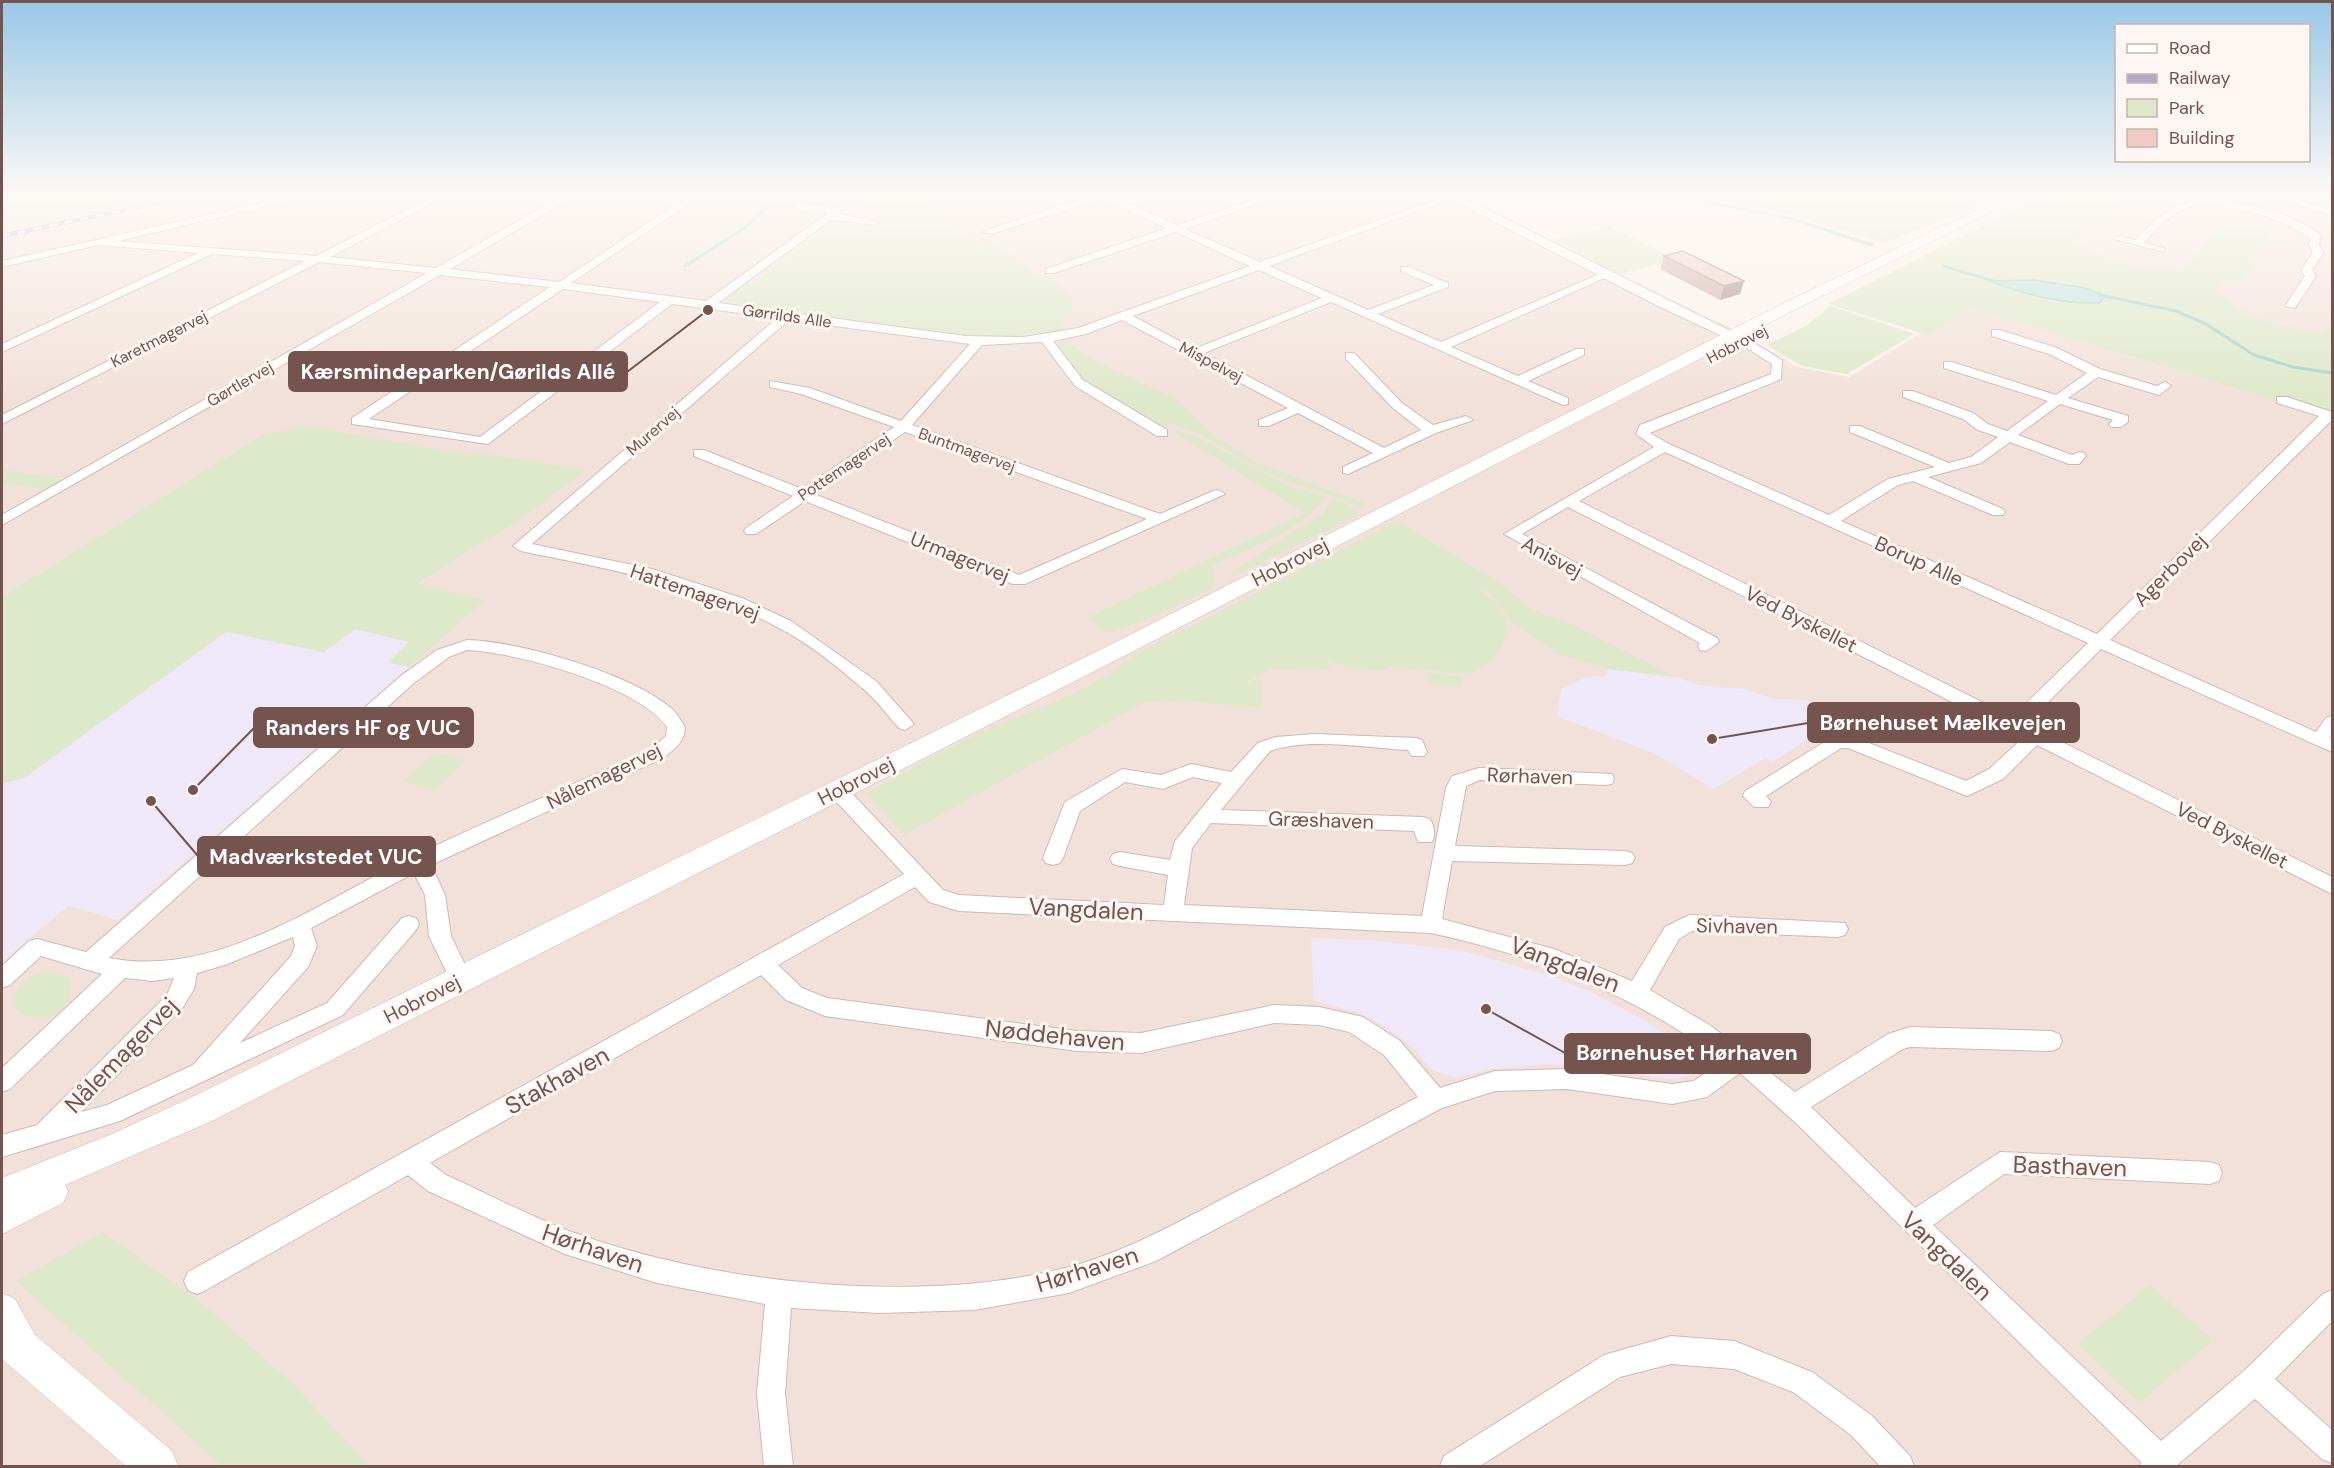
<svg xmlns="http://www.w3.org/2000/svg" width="2334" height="1468" viewBox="0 0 2334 1468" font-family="'DM Sans',sans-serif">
<rect width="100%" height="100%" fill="#fbf1eb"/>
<path fill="#f2e1da" d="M216,194H1458L1707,319L1729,326L1797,367L1849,377L1966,306L2090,194H2332V1466H2V239Z
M1935,194H2001L1977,206Z"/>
<path fill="#eee8f8" d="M260,436L479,544L418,585L486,600L118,920L68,906L2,962V597Z
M1608,669L1676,677L1699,685L1744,689L1776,699L1805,700L1825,706L1843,717L1772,762L1765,758L1714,789L1653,753L1557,716L1561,689L1584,678L1605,676Z
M1311,938L1380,941L1464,951L1544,974L1589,991L1639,1017L1695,1054L1698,1070L1686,1077L1671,1079L1551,1064L1490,1069L1456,1078L1432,1070L1412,1047L1385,1026L1360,1013L1314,1001Z"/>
<path fill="#dee8ca" d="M2,194H184L2,232Z
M787,194H813L790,210L831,212L822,219L763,211L776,200L787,202L778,198Z
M816,194H922L946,224L977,242L979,245L972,249L982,250L987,246L979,239L982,237L1009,252L1039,276L1050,277L1071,297L1072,314L1064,321L1062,330L1054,333L998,337L966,335L727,303L723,300L744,285L756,281L824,230L851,234L846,227L827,224L832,221L871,226L892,211L856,207L864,199Z
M1682,194H1935L1977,206L1884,243L1793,215Z
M2046,194H2127L2132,197L2093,230L2084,231L2074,241L2107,258L2149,269L2153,265L2181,272L2222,222L2238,220L2261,226L2268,237L2252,258L2257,262L2239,282H2221L2218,289C2240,321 2289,326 2323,335L2332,323V413L2284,398L2282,395L2276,400L1971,308L1928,335L1829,304Z
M1610,227L1677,260L1619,274L1553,240Z
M1830,306L1914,334L1847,374L1802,366L1766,345L1806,326Z
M1066,341L1094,360L1178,400L1213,436L1260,464L1364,503V508L1264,472L1199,434L1174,424L1159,425L1084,380L1057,346L1059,342Z
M308,426L470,455L476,452L586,470L516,523L479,544L418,584L486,600L409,667L387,663L409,642L355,629L324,652L226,632L24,778L2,784V597L260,436Z
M1176,431C1192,430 1263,475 1285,484C1298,490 1312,493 1326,497C1299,533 1251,547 1212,565L1214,587L1157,615L1109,633L1087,618L1305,513L1175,433Z
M2,469L63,480L46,490L2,482Z
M1333,498L1343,502L1360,514L1234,576L1231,573L1323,513Z
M1397,521L1495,580L1533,610L1573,625L1676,677L1608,669L1555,653L1509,619L1491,594L1474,584C1479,590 1489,595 1495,602C1521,635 1499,656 1471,674L1389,667L1386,671C1368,672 1344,668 1328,659L1329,670L1270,669L1237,687L1261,678V707L1173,701L1143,703L904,835L866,793C908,771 949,746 992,728C1040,707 1094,691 1134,655Z
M1429,672L1462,677L1461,687L1428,682Z
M435,753L466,760L436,789L403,782Z
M52,972L70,978C76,1013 41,1030 15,1009C10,984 30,973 52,972Z
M103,1232L202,1303L291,1382L370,1466H222L16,1281Z
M2150,1285L2213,1340L2139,1403L2077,1344Z"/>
<path fill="#c1e4e0" stroke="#a8d5d0" stroke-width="1.5" d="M2034,280L2085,288L2106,296L2099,303C2060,304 2025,294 1989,281Z"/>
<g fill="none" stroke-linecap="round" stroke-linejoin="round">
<path stroke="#a8d5d0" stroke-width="3" d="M1669,194L1792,219L1872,245
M745,228L778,197
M685,266L743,229
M1944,266L1993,281
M2100,295L2176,311L2206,324L2254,355L2293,367L2332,373"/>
<defs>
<path id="minor" d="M302,194H319L118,241L316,256L438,194H450L330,257L436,268L566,194H578L450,269L559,282L692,194H703L571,283L706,301L828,213L794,208V204L797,203L837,208L842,211L839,214L878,222L873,225L832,219L718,303L966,336L1024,337L1078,328L1250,266L1176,232L1054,273H1046V269L1167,228L1102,199L991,234L982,232L1093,194H1113L1111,196L1177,225L1271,194H1285L1185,229L1260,262L1454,194V198L1269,266L1368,310L1434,285L1401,271V267H1409L1448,283V287L1378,314L1441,342L1602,273L1611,275L1451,347L1518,376L1576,349H1584V355L1528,381L1568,398V404L1563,405L1331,302L1204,353L1384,448L1421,430L1393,408L1346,359V353H1354L1402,403L1433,425L1466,416L1473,420L1436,433L1348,474L1343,473V467L1373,453L1298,413L1269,426H1259V420L1288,408L1122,320L1086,334L1053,341L1083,380L1167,430V436H1157L1075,386L1042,342L982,345L912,425L1160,514L1213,491L1218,490L1225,494L1025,584H1013L805,501L756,534H746L744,531L746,528L793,496L694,456V450H704L802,489L894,427L801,394L770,387V381L810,388L901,421L970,344L789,320L532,544L652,569L742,598L791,621L876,681L914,724L905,730L899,728C887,715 876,699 862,688C837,666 807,642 777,627C698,584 608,569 521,551L513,546L777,318L672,304L488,444L352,424V418L550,287L440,275L2,525V515L427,273L319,262L2,424V415L305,261L212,254L2,352V344L198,253L98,245L2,267V261ZM1259,270L1322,298L1194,349L1133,316ZM563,289L660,302L480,437L369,419ZM905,432L1147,519L1019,575L814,494Z
M2262,194H2277L2332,209V215Z
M2205,200C2244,203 2289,210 2321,236L2319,244L2323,253L2312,270L2316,276L2295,308L2285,306L2305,276L2301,270L2313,253L2309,244L2311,239C2286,218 2209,194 2179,211C2166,218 2155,232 2144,243L2164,248V252L2114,239L2119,236L2135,240C2159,217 2170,203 2205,200Z
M1992,330H2000L2057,348L2100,369L2157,386L2165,382L2171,386L2159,395L2098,377L2068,398L2128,416V422L2121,427H2111L2109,424L2113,420L2060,404L2018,435L2072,455L2079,452L2084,453L2086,456L2079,464H2069L2010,442L1981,463L1928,477L2003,509L2005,512L2003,515H1993L1913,481L1898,485L1841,521L2097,634L2319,416L2277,403V397H2287L2332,412V420L2110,640L2316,732L2326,718L2332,716V734L2330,738L2332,739V752L2101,649L2026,724L2332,877V894L2037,745L2003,779L1967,796L1848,748H1841L1766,796L1771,802L1768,807H1754L1743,796L1745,791L1831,738H1856L1966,781L1989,769L2023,738L1568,507L1522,534L1717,638L1719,642L1706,651L1700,650L1698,646L1700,643L1504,534L1654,447L1636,434L1640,425L1771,374L1772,364L1740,344V338L1744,337L1782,360L1781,379L1650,433L1669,444L1829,515L1888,479L1935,467L1850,432V426H1860L1949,463L1971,457L1998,437L1978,430L1963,419L1903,397V391H1913L1973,413L1988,424L2007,431L2048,401L1944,368V362H1952L2056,395L2087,373L2049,354L1992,336ZM1665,452L2088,643L2012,717L1579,501Z
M467,640C522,642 629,673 671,708C677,713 681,721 685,727C685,742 673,751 661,759L431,865L445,895L451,936L472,979L469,985L461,988L453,985L450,979L429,936L425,895L414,873L311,928L317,946L308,967L240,1043L327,1003L402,918L409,916L416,918L419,924L416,930L343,1015L120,1121L2,1157V1135L37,1125L167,995L174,978L152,981L125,978L10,1089L2,1092V1068L102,974L41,956L10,985L2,988V966L29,941L37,939L86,952L402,675L437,650ZM467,650C516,652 639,686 667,727L666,736L649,751C574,784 498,816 424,851C328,896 220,980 109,958L414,683L449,657ZM293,937L295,946L291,956L193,1065L107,1105L81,1112L183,1007L194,989L197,973L225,965Z
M1314,734L1416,738L1422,740L1427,752L1424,756H1412L1408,750C1368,748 1309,737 1270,751L1221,810L1423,817L1430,819C1434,826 1436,835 1432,842H1418L1414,831L1211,823L1192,848L1184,905L1422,916L1446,788L1452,776L1479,768L1612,774L1614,779L1612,784L1605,785L1480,780L1466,786L1455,846L1625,851L1632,853L1635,858L1632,863L1625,865L1452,861L1442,919L1554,949L1632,981L1665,927L1689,915L1845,923L1848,929L1845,935L1838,937L1692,931L1679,939L1650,990L1711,1026L1795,1092L1888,1034L1910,1027L2051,1031L2059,1034L2062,1041L2059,1048L2051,1051L1910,1047L1903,1049L1811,1107L1915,1208L2000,1152L2210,1162L2219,1165L2222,1173L2219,1181L2210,1184L2004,1174L1933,1225L2161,1441L2245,1370L2323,1294L2332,1290V1321L2275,1379L2332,1430V1463L2322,1459L2255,1399L2176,1466H2140L2141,1462L1798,1125L1740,1073L1707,1097L1672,1104L1567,1089L1495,1091L1442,1108L1156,1261L1069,1293L974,1310L880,1313L791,1308L785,1394L793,1466H764L757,1394L765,1304L657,1283L565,1254L428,1191L408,1175L206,1290L197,1294L188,1290L184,1281L188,1272L904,874L831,796L829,791L831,786H845L943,890L959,895L1164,905L1168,875L1120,866L1113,864L1110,859L1113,854L1120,852L1170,860L1175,841L1222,783L1193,777L1163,789L1125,782L1080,811L1063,858L1060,863L1053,865L1046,863L1043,858L1065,802L1122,769L1161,775L1191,764L1231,772L1258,743L1276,737ZM915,887L929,902L959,911L1431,933C1538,956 1634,995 1723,1060L1694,1081L1672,1084L1567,1069L1495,1071L1440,1088L1400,1041L1363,1017L1319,1007L1274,1005L1141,1033L1077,1031L827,998L802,988L778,965ZM761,975L786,1000L825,1016L1077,1051L1141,1053L1274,1023L1319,1025L1349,1032L1384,1055L1418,1097C1355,1130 1293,1163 1230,1195C1178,1222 1126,1252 1069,1267C920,1306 712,1284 569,1231C527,1215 486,1193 446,1175L430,1163Z
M1671,1336L1734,1341L1812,1372L1871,1415L1910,1456L1914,1466H1880L1851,1435L1793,1392L1734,1369L1671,1364L1620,1377L1480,1466H1440L1444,1456L1604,1355Z"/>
<path id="tertiary" d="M1441,194H1456L1751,341L1749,344H1739L1656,305Z"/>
<path id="secondary" d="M2010,194H2027L1792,311L1128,654L212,1121L65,1185L68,1191L63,1203L2,1234V1178L112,1134L188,1099L1112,644L1780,305Z
M2,1293L15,1299L35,1335L172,1451L178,1466H126L2,1359Z"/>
</defs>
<use href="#minor" stroke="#cfb9b4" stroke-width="2"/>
<use href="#tertiary" stroke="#cfb9b4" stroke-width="2"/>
<use href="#secondary" stroke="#d2b8b2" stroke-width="1"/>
<use href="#minor" fill="#fff" fill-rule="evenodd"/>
<use href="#tertiary" fill="#fff" fill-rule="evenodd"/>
<use href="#secondary" fill="#fff" fill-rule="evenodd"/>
<defs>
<path id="rail" d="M2,236L200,194"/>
</defs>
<use href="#rail" stroke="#b1a9c5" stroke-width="4.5"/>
<use href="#rail" stroke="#fef6f2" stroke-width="3" stroke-dasharray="8" stroke-linecap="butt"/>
</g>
<path fill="#ceafa9" d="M1664,256L1744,281L1740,294L1720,300L1660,269Z"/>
<path fill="#a78e8a" d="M1744,281L1740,294L1720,300L1724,286Z"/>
<path fill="#efcbc5" stroke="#a78e8a" stroke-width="1.5" d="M1683,251L1744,281L1724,286L1664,256Z"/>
<linearGradient id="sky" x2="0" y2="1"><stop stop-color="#98c7e5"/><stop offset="0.49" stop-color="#fdf9f6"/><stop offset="1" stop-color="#fdf9f6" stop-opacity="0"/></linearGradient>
<rect width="2334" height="399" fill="url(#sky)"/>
<g text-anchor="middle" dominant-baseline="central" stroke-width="6" stroke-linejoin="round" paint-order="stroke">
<g font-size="16" fill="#755450" stroke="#fef6f2">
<text transform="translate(787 316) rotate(8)">Gørrilds Alle</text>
<text transform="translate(159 339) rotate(-27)">Karetmagervej</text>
<text transform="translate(1737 344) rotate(-27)">Hobrovej</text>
<text transform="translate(1211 362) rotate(28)">Mispelvej</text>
<text transform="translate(240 384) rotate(-30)">Gørtlervej</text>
<text transform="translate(653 431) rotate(-41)">Murervej</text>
<text transform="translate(967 450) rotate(20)">Buntmagervej</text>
<text transform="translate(844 467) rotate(-34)">Pottemagervej</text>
</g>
<g font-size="20" fill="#755450" stroke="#fef6f2">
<text transform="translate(960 557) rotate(22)">Urmagervej</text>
<text transform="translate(1552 557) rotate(28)">Anisvej</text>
<text transform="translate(1919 561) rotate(24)">Borup Alle</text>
<text transform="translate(1290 562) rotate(-27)">Hobrovej</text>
<text transform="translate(2170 570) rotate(-45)">Agerbovej</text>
<text transform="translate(695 592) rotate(19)">Hattemagervej</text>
<text transform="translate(1801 619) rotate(27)">Ved Byskellet</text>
<text transform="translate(604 776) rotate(-26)">Nålemagervej</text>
<text transform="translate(1530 776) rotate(2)">Rørhaven</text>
<text transform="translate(856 781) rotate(-27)">Hobrovej</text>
<text transform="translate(1321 820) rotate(2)">Græshaven</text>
<text transform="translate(2232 835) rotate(27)">Ved Byskellet</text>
<text transform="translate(1737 926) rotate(1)">Sivhaven</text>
<text transform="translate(422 999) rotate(-27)">Hobrovej</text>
</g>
<g font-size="24" fill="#755450" stroke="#fef6f2">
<text transform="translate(1086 909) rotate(3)">Vangdalen</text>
<text transform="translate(1565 964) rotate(21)">Vangdalen</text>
<text transform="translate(1055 1035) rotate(6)">Nøddehaven</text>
<text transform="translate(121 1055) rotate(-46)">Nålemagervej</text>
<text transform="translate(557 1080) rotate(-29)">Stakhaven</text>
<text transform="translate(2070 1166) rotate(2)">Basthaven</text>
<text transform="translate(593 1248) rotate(19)">Hørhaven</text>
<text transform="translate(1947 1256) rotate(44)">Vangdalen</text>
<text transform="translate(1087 1269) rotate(-17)">Hørhaven</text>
</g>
</g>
<path fill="none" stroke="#755450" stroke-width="2" d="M708 310L627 372M1712 739L1808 723M193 790L254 728M151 801L198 856M1486 1009L1565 1053"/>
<g fill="#755450" stroke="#fef6f2" stroke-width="2">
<circle cx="708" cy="310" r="6"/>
<circle cx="1712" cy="739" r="6"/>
<circle cx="193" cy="790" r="6"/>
<circle cx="151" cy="801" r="6"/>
<circle cx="1486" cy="1009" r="6"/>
</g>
<g fill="#755450" stroke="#755450" stroke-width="2">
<rect x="289" y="352" width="338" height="39" rx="6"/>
<rect x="1808" y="703" width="271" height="39" rx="6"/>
<rect x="254" y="708" width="219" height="39" rx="6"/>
<rect x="198" y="837" width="237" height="39" rx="6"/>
<rect x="1565" y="1034" width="245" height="39" rx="6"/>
</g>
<g font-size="21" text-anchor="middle" font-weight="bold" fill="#fff">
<text x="458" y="379">Kærsmindeparken/Gørilds Allé</text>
<text x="1943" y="730">Børnehuset Mælkevejen</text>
<text x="363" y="735">Randers HF og VUC</text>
<text x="316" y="864">Madværkstedet VUC</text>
<text x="1687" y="1060">Børnehuset Hørhaven</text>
</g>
<rect width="2334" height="1468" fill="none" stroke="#755450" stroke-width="6"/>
<rect x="2115" y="24" width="195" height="138" fill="#fef6f2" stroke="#c7b5b1" stroke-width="1.5"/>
<rect x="2127" y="44" width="30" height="9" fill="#ffffff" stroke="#c7b5b1" stroke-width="1.5"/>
<text x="2169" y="54" font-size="18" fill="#755450">Road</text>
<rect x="2127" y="74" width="30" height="9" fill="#b1a9c5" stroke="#c7b5b1" stroke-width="1.5"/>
<text x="2169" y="84" font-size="18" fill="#755450">Railway</text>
<rect x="2127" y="99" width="30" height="18" fill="#dee8ca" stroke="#c7b5b1" stroke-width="1.5"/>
<text x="2169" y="114" font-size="18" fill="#755450">Park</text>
<rect x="2127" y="129" width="30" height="18" fill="#efcbc5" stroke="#c7b5b1" stroke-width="1.5"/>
<text x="2169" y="144" font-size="18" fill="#755450">Building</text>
</svg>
